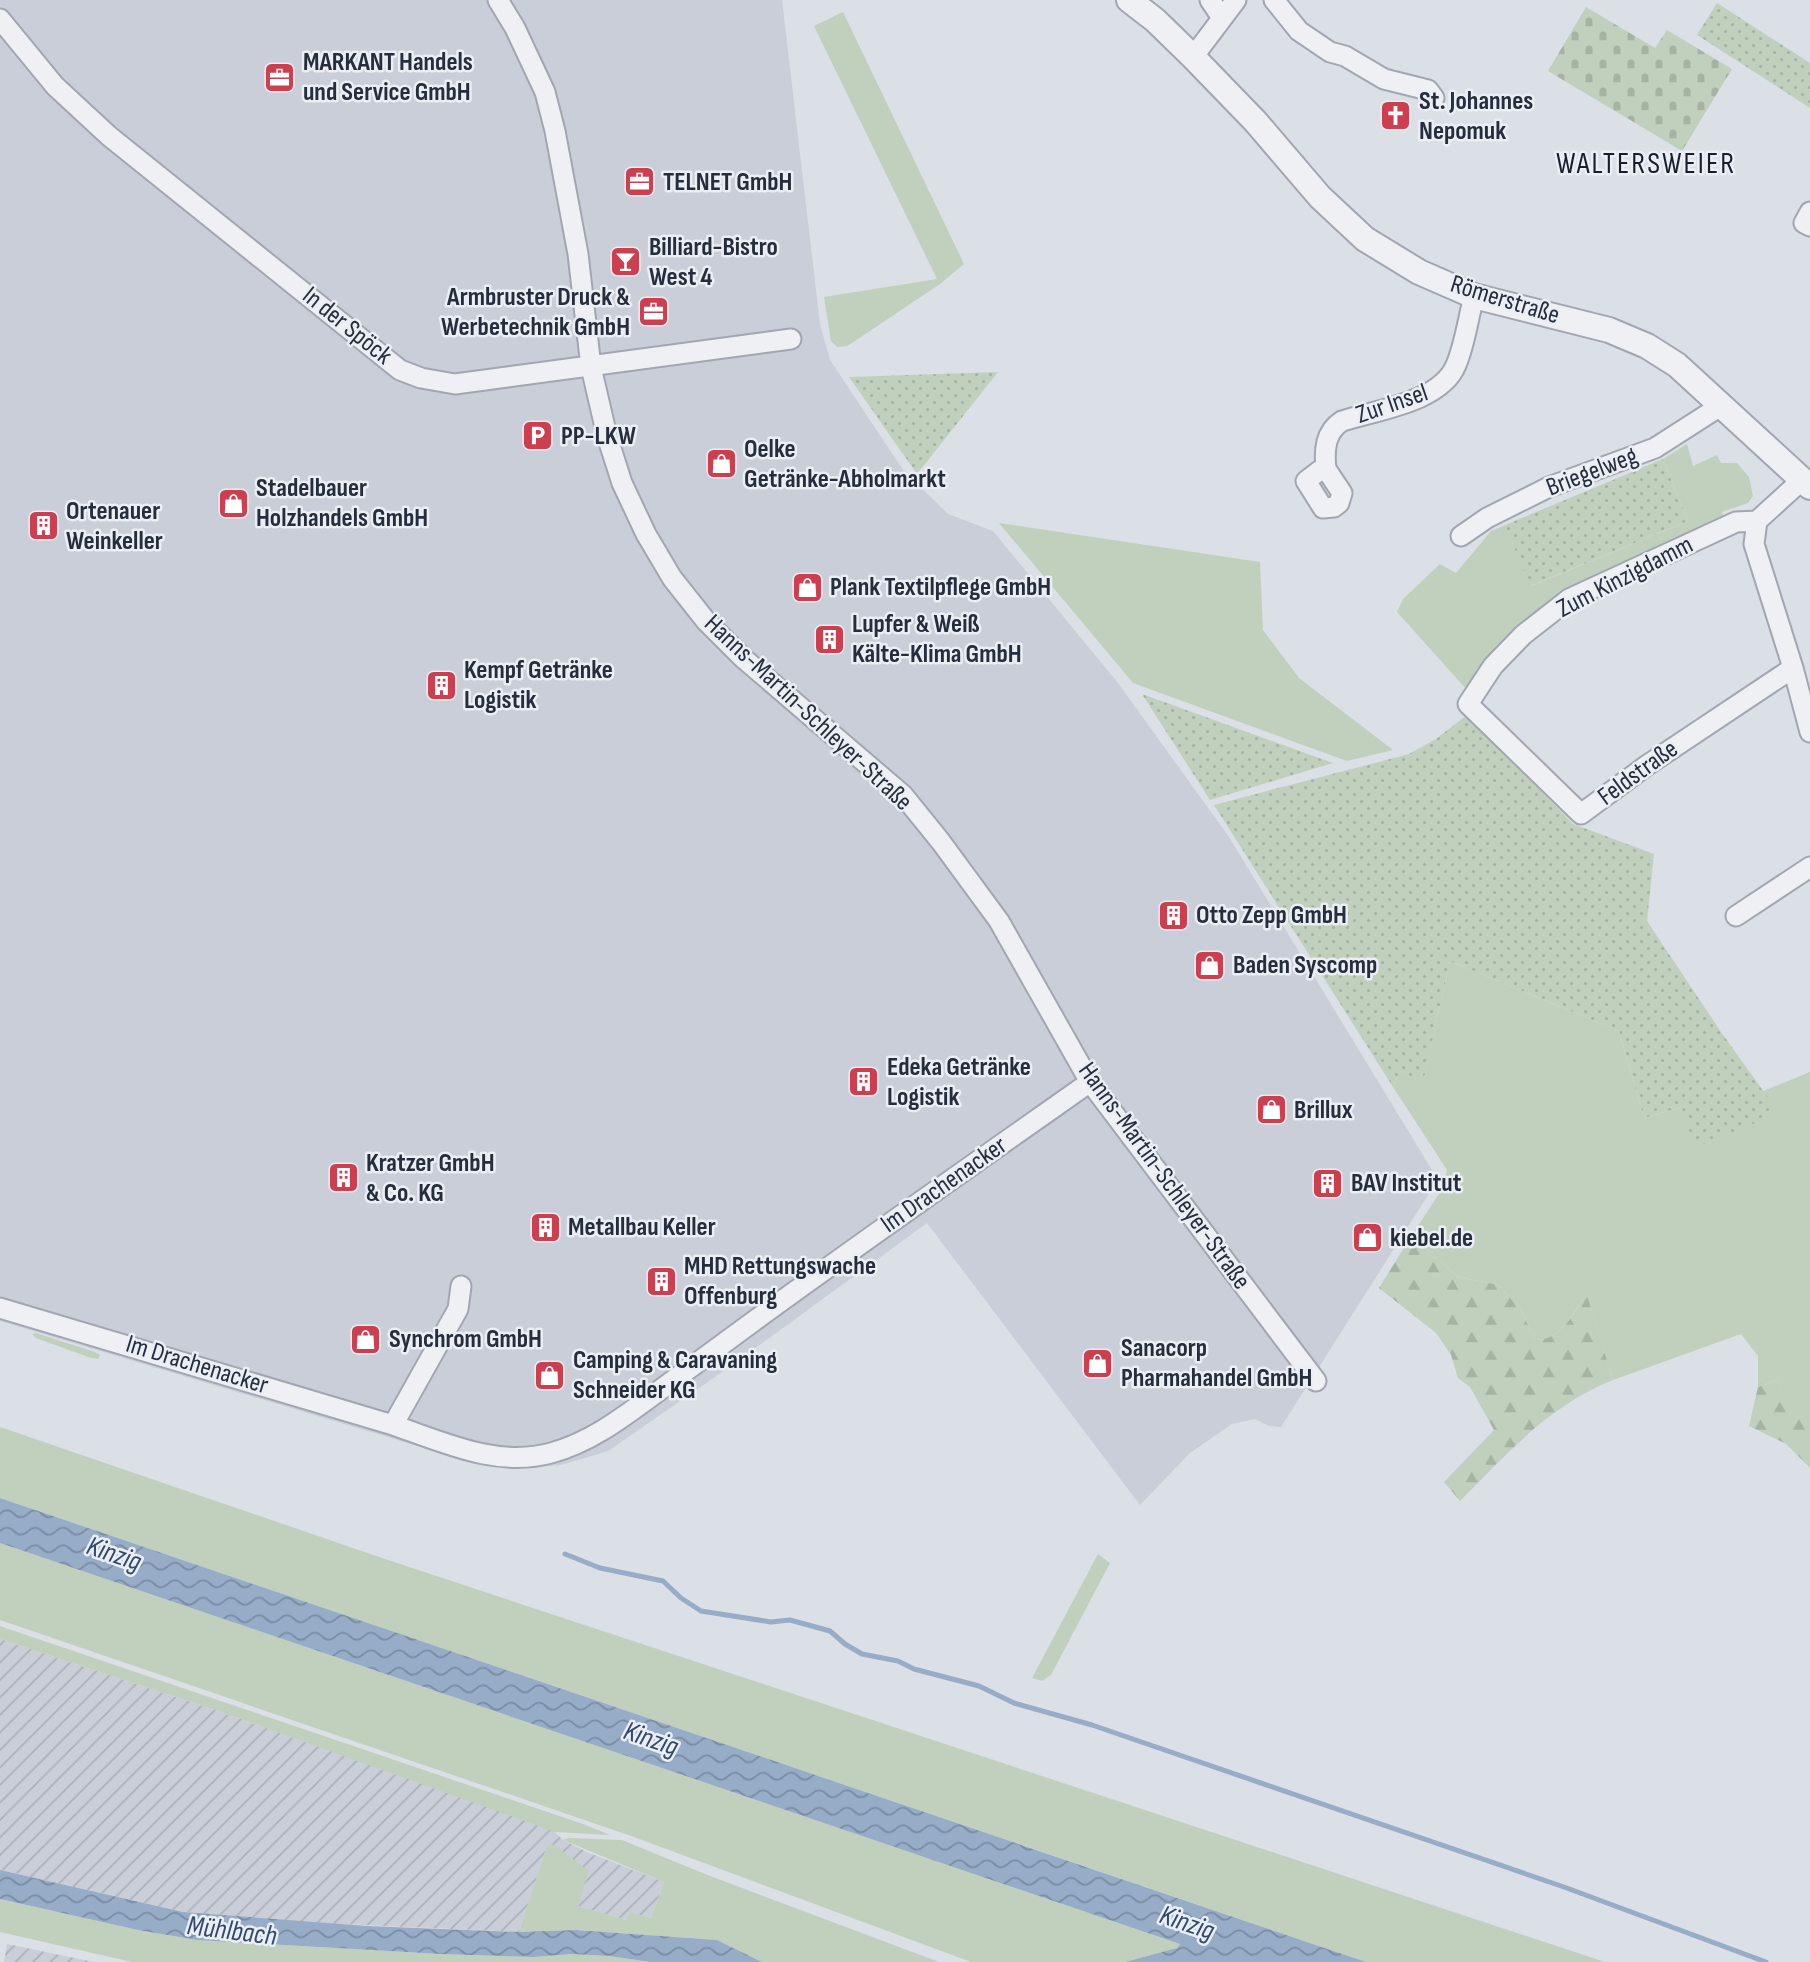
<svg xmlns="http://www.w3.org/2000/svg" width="1810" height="1962" viewBox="0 0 1810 1962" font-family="'Sofia Sans Condensed',sans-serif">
<defs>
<pattern id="industrial-furrows" width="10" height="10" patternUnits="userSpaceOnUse" patternTransform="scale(1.75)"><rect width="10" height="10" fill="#caced8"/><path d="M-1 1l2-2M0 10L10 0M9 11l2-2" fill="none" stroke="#adb1ba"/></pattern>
<pattern id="forest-firs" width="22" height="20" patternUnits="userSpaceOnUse" patternTransform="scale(1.75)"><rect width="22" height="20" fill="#c1d0bd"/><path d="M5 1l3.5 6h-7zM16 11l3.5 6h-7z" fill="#a6b3a3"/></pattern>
<pattern id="cemetery-stones" width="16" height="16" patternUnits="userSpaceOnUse" patternTransform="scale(1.75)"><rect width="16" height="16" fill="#c1d0bd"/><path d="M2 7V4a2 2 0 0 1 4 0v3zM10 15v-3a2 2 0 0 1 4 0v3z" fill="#a6b3a3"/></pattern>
<pattern id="park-dots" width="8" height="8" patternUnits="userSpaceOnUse" patternTransform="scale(1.75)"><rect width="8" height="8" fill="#c1d0bd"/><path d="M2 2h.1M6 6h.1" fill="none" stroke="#a6b3a3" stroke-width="1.8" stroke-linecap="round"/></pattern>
<pattern id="water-waves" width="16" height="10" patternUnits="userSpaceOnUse" patternTransform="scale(1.75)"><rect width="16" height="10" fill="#96acc7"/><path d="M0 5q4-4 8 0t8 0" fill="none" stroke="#7a8ca3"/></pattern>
</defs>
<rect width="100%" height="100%" fill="#dbdfe6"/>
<path fill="#caced8" d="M0,0H782L820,324L830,360L903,470L948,514L993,531L1118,683L1229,837L1432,1170L1435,1184L1281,1427L1269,1426L1255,1419L1232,1424L1190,1453L1140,1505L927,1223L728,1368L608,1451L561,1465L518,1468L471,1462L0,1321Z"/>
<path fill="url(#industrial-furrows)" d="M0,1639L221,1712L553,1830L563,1840L587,1852L664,1882L651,1918L629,1912L626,1920L578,1906L547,1846L519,1932L316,1923L183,1912L0,1870Z
M7,1944L94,1962H4Z"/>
<path fill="#c1d0bd" d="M843,12L964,264L940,284L855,341L847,346L837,347L831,341L824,297L937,279L814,26Z
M1687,444L1693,466L1717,455L1721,463H1737L1749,477L1753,496L1748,503L1722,512L1724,519L1598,573L1550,604L1468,691L1397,612L1403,599L1440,564L1456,573L1491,531L1505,525L1531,586L1688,521L1663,459Z
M999,523L1260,562L1263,630L1299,678L1393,750L1347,761L1133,683Z
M1450,961L1619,1031L1644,1118L1682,1107L1778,1114L1763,1091L1810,1072V1396L1786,1404L1778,1379L1758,1387V1356L1741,1334L1613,1380L1586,1293C1573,1312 1562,1341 1535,1340L1521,1310L1499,1285L1458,1277L1412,1235L1444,1186L1447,1170L1393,1087L1400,1071L1423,1081Z
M36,1333L95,1352L100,1355L98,1359L91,1358L36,1338L32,1334Z
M0,1427L385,1559L1605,1962H1366L0,1498Z
M0,1543L1180,1944L1177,1948L1125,1962H971L634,1837L0,1620Z
M1098,1554L1110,1563L1051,1675L1042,1681L1032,1678Z
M0,1626L583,1824L610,1835L555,1832L221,1712L0,1639Z
M569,1838L622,1840L705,1874L939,1962H762L717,1940L576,1930L519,1932L547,1846L553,1844L589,1871L578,1906L626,1920L629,1912L651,1918L664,1882L563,1840Z
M0,1899L138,1930L197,1940L441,1954L534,1957L572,1954L609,1956L650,1962H132L0,1932Z"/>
<path fill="url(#forest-firs)" d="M1412,1235L1458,1277L1499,1285L1521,1310L1535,1340C1561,1341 1575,1312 1586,1292L1613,1380C1548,1406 1508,1453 1460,1501L1444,1482L1494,1430L1470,1387L1458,1378L1451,1355L1436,1333L1379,1288Z
M1778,1379L1786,1403L1810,1396V1468L1786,1444L1749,1426L1758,1387Z"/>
<path fill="url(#cemetery-stones)" d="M1586,7L1655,48L1667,30L1732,69L1682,151L1548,71Z"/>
<path fill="url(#park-dots)" d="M1717,3L1810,63V108L1697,35Z
M998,372L917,474L849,377Z
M1663,459L1688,521L1530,586L1505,525Z
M1142,694L1333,763L1210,800Z
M1468,714L1573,824L1654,854L1647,921L1721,1032L1779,1113L1694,1148L1682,1107L1644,1118L1619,1031L1450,961L1423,1082L1400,1071L1393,1087L1214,805L1409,754L1436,739Z"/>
<path fill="url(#water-waves)" d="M0,1498L1251,1923L1366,1962H1125L1177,1948L1180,1944L0,1543Z
M0,1870L183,1912L367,1926L519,1932L576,1930L717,1940L762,1962H650L609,1956L572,1954L534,1957L441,1954L197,1940L138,1930L0,1899Z"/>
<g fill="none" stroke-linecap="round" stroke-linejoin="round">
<path stroke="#96acc7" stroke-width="5" d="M565,1554L600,1568L663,1581L681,1598L701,1611L771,1622L790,1620L830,1631L845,1644L862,1654L898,1661L914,1669L979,1686L1014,1703L1092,1725L1564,1887L1766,1962"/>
<defs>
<path id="minor" d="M498,0L515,28L545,92L555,131L578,254L591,367L607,436L622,483L646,534L672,578L706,621L743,658L903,795L941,842L999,921L1090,1082L1316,1381
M1210,0L1222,18
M1274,0L1299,31L1330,52L1345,56L1384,79L1428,90L1434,98
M0,19L55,86L109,136L400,370L421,378L455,384L791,339
M1193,57L1236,0
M1810,212L1804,223L1810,226
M1326,469C1324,450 1325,432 1342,421C1377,410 1441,402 1456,365C1465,344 1468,319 1474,296
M1326,469L1342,493L1339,503L1334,507L1323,508L1306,481L1319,471Z
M1757,521L1754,544L1793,668L1810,732
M1461,536L1487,518L1549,487L1655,448L1722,405
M1793,668L1646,766L1581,814L1468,704L1493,666L1523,635L1569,599L1736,522L1757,521L1802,480
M1736,916L1810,867
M0,1308L393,1425C443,1442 497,1468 551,1453C592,1442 626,1415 660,1390C691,1367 723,1344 754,1321C865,1240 978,1161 1090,1082
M393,1425L458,1309L461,1286"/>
<path id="tertiary" d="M1129,0L1155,20L1193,57L1255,121L1320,197L1365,239L1419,272L1474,296L1609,330L1647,346L1677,365L1810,487"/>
</defs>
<use href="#minor" stroke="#a1a6b0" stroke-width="23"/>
<use href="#tertiary" stroke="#a1a6b0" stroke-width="28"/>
<use href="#minor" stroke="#eef0f4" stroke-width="19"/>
<use href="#tertiary" stroke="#eef0f4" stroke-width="24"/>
</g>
<defs>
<symbol id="office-square" viewBox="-11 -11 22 22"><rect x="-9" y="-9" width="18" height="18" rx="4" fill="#cd3e4e" stroke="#ebeef4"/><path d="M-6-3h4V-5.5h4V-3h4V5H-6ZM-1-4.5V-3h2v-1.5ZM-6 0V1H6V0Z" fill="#fff"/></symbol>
<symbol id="church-square" viewBox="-11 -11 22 22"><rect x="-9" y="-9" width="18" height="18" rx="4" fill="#cd3e4e" stroke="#ebeef4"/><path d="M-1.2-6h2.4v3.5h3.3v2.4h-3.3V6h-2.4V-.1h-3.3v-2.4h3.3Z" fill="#fff"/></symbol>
<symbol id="bar-square" viewBox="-11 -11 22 22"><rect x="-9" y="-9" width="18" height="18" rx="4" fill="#cd3e4e" stroke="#ebeef4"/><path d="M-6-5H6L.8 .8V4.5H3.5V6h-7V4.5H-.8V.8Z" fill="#fff"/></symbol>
<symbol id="parking-square" viewBox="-11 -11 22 22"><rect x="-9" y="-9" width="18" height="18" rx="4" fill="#cd3e4e" stroke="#ebeef4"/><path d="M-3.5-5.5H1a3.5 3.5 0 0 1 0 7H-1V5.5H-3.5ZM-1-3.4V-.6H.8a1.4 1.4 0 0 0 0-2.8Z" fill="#fff"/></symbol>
<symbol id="shop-square" viewBox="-11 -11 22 22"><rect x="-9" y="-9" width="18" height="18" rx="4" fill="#cd3e4e" stroke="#ebeef4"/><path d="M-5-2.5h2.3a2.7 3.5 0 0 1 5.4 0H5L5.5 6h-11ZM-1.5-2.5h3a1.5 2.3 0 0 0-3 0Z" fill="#fff"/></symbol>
<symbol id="building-square" viewBox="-11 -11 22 22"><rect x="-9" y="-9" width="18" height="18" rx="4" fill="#cd3e4e" stroke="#ebeef4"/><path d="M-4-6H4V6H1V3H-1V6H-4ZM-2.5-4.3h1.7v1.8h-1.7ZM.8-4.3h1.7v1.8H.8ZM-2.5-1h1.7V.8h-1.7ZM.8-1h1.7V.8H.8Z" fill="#fff"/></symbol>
</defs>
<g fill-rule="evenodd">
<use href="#office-square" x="262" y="60" width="35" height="35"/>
<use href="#church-square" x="1378" y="98" width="35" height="35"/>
<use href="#office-square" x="622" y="164" width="35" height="35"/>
<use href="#bar-square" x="608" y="244" width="35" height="35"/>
<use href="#office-square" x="636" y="294" width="35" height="35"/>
<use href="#parking-square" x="520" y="418" width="35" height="35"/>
<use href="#shop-square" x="704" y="446" width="35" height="35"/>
<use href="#shop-square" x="216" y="486" width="35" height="35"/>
<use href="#building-square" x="26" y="508" width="35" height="35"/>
<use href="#shop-square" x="790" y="570" width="35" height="35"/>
<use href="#building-square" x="812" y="622" width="35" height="35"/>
<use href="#building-square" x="424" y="668" width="35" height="35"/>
<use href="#building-square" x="1156" y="898" width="35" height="35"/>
<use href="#shop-square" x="1192" y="948" width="35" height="35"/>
<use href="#building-square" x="846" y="1064" width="35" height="35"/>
<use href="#shop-square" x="1254" y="1092" width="35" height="35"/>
<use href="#building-square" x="326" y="1160" width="35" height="35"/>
<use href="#building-square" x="1310" y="1166" width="35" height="35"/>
<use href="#building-square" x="528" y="1210" width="35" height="35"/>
<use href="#shop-square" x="1350" y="1220" width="35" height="35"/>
<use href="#building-square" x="644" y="1264" width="35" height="35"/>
<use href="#shop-square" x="348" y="1322" width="35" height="35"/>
<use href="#shop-square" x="1080" y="1346" width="35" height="35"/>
<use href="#shop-square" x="532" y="1358" width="35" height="35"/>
</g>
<g text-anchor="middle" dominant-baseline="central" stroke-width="5" stroke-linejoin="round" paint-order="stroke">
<g font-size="26" font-weight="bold" fill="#262d3c" stroke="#ebeef4" text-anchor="start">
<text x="303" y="62">MARKANT Handels<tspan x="303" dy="30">und Service GmbH</tspan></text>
<text x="1419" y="101">St. Johannes<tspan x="1419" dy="30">Nepomuk</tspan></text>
<text x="663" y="182">TELNET GmbH</text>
<text x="649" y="247">Billiard-Bistro<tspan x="649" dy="30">West 4</tspan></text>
<text x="630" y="297" text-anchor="end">Armbruster Druck &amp;<tspan x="630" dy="30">Werbetechnik GmbH</tspan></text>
<text x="561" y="436">PP-LKW</text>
<text x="744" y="449">Oelke<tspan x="744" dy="30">Getränke-Abholmarkt</tspan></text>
<text x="256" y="488">Stadelbauer<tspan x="256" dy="30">Holzhandels GmbH</tspan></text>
<text x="66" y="511">Ortenauer<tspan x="66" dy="30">Weinkeller</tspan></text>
<text x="830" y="587">Plank Textilpflege GmbH</text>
<text x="852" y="624">Lupfer &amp; Weiß<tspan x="852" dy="30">Kälte-Klima GmbH</tspan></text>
<text x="464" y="670">Kempf Getränke<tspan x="464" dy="30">Logistik</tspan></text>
<text x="1196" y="915">Otto Zepp GmbH</text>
<text x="1233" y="965">Baden Syscomp</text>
<text x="887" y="1067">Edeka Getränke<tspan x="887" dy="30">Logistik</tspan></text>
<text x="1294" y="1110">Brillux</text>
<text x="366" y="1163">Kratzer GmbH<tspan x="366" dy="30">&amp; Co. KG</tspan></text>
<text x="1351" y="1183">BAV Institut</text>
<text x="568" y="1227">Metallbau Keller</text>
<text x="1390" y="1238">kiebel.de</text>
<text x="684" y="1266">MHD Rettungswache<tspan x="684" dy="30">Offenburg</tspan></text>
<text x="389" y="1339">Synchrom GmbH</text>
<text x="1121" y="1348">Sanacorp<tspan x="1121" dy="30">Pharmahandel GmbH</tspan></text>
<text x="573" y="1360">Camping &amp; Caravaning<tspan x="573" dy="30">Schneider KG</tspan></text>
</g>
<g font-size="26" fill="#262d3c" stroke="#ebeef4">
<text transform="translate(1505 300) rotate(17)">Römerstraße</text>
<text transform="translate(347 326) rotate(39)">In der Spöck</text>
<text transform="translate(1392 404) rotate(-19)">Zur Insel</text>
<text transform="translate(1592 472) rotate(-21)">Briegelweg</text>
<text transform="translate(1625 577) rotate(-27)">Zum Kinzigdamm</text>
<text transform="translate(808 713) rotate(43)">Hanns-Martin-Schleyer-Straße</text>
<text transform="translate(1638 773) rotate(-36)">Feldstraße</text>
<text transform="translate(1164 1176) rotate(54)">Hanns-Martin-Schleyer-Straße</text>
<text transform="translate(944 1185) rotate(-35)">Im Drachenacker</text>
<text transform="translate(197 1365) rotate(17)">Im Drachenacker</text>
</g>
<g font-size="28" font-style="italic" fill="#304a6f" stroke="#ebeef4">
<text transform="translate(114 1554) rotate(19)">Kinzig</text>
<text transform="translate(651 1739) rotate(19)">Kinzig</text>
<text transform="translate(1187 1923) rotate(19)">Kinzig</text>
<text transform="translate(232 1931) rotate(7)">Mühlbach</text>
</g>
<g font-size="30" letter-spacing="2" fill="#181e2c" stroke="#ebeef4">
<text x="1646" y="164">WALTERSWEIER</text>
</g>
</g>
</svg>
